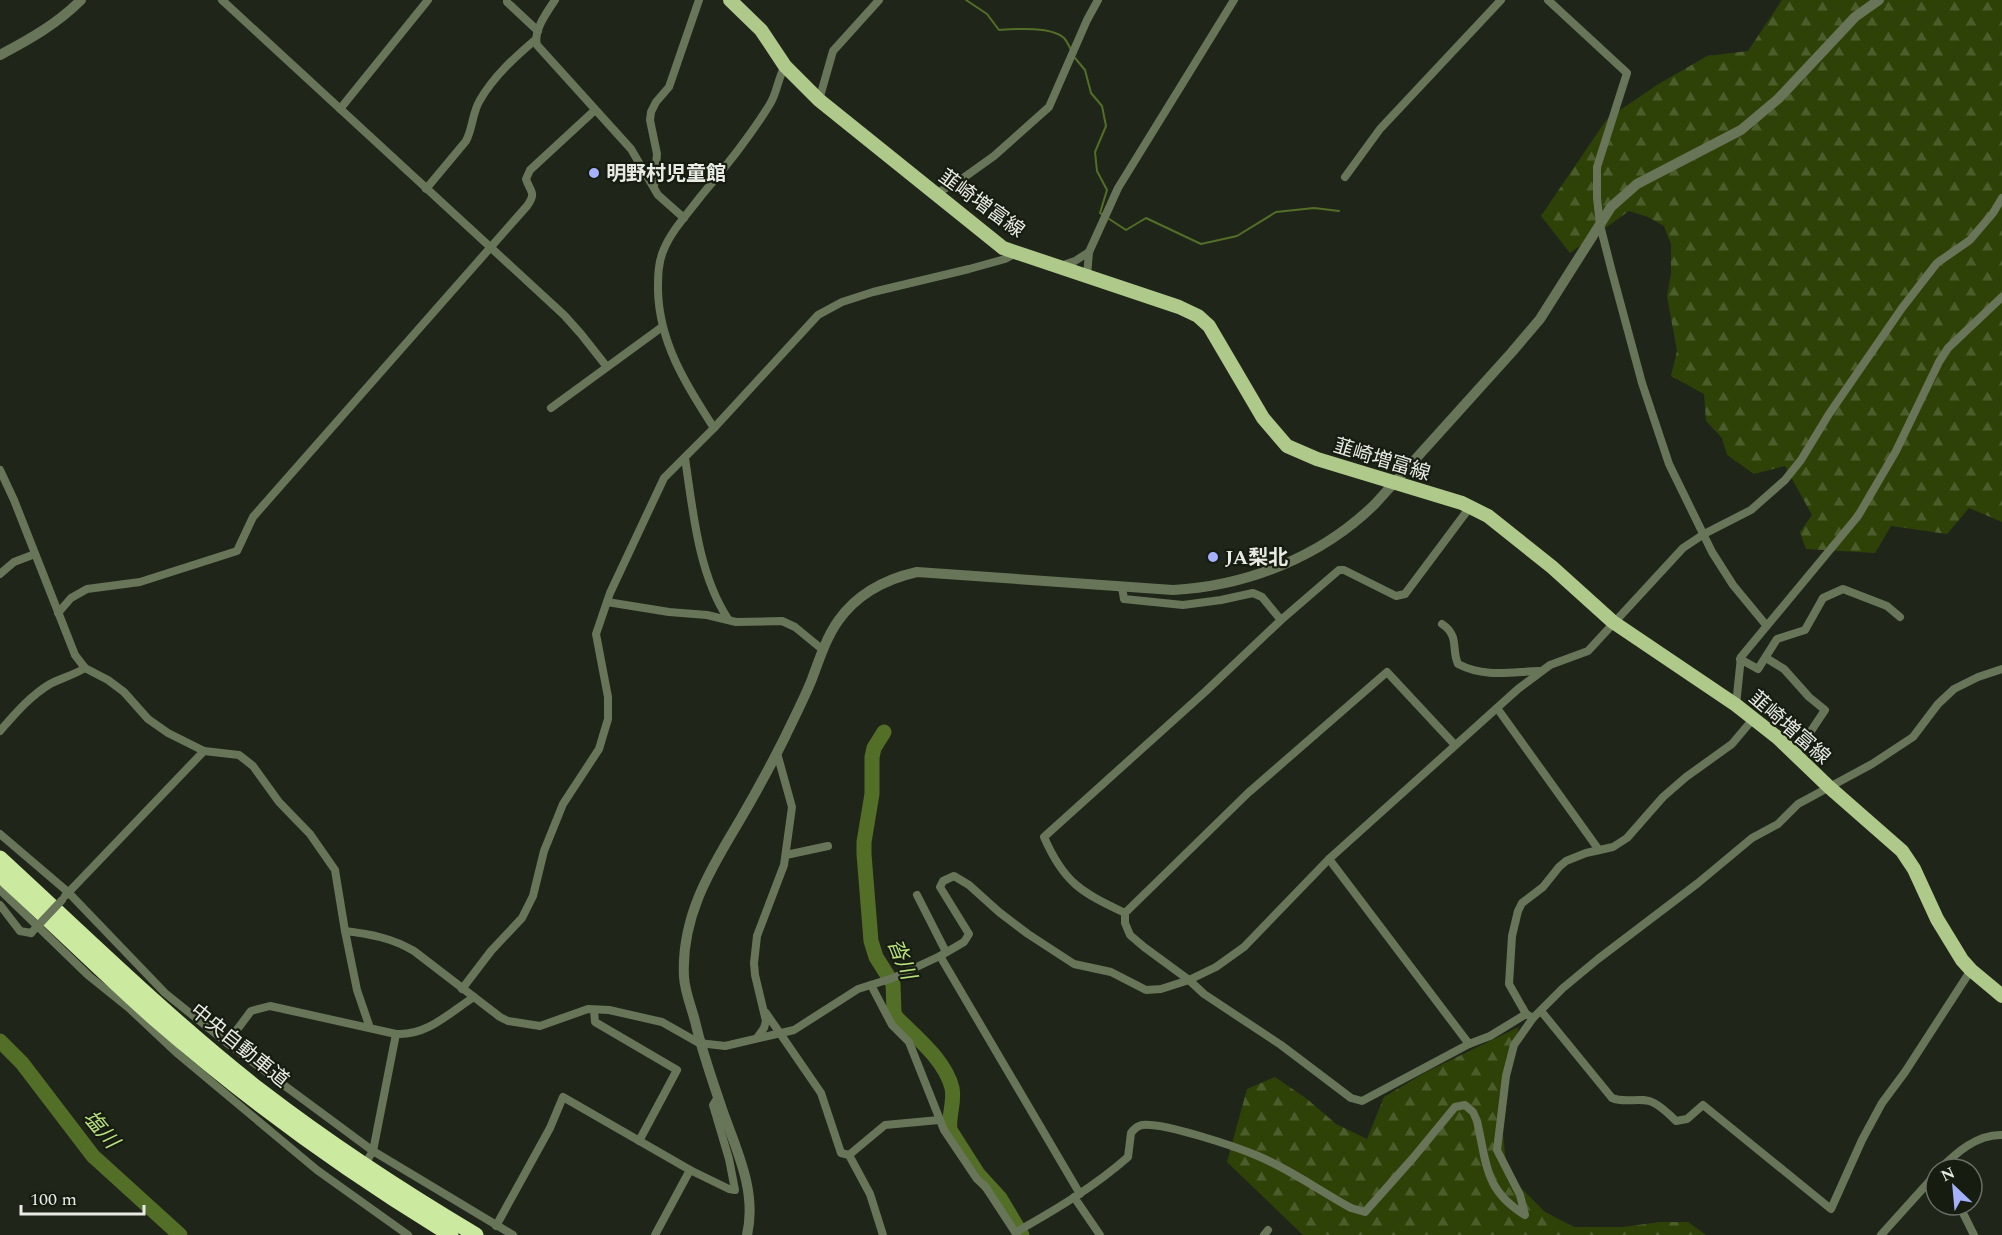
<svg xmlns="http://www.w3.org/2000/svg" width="2002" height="1235" font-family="Spectral,'Noto Sans JP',serif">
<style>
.forest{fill:url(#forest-firs)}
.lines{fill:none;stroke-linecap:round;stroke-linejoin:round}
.stream{stroke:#536e26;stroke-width:2}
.river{stroke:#536e26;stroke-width:15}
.minor{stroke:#697558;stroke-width:8}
.tertiary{stroke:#697558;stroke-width:10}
.primary{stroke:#afc98b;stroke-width:14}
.motorway{stroke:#cbeaa0;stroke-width:15}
.minor-bridge{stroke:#697558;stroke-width:8}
.poi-dot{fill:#a6b1fc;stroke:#171c11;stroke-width:2}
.labels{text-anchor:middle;stroke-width:4.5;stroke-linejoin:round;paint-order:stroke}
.poi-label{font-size:20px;font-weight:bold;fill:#e7ebe3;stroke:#171c11;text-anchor:start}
.street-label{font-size:20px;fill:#e7ebe3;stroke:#171c11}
.water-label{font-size:21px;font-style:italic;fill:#b9e27f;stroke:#171c11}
</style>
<defs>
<pattern id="forest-firs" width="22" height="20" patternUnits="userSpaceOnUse" patternTransform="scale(1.5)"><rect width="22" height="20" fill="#2e4208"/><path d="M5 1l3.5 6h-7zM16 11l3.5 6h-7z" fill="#4c5d2c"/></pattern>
</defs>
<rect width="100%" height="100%" fill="#20251a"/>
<g class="forest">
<polygon points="1782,0 2002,0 2002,522 1969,508 1947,534 1891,526 1875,553 1806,549 1800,532 1812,515 1785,466 1754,474 1727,455 1722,438 1706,421 1704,394 1671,376 1677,351 1667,296 1671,274 1671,244 1664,226 1648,217 1629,211 1570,253 1541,216 1607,119 1657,85 1707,56 1748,51"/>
<polygon points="1519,1027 1499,1096 1506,1163 1518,1185 1545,1212 1574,1227 1623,1227 1660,1222 1688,1222 1706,1235 1303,1235 1227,1162 1247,1089 1275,1077 1307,1099 1336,1124 1367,1139 1384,1097 1426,1072"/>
</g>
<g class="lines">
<g class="stream">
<path d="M 966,0 L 987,14 L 999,30 C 1015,29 1051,26 1064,38 C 1067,41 1069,46 1071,50"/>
<polyline points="1075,58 1085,70 1091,93 1102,106 1106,126 1095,152 1097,171 1107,190 1100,213 1126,230 1146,218 1201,244 1237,236 1276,212 1314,208 1339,211"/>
</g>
<g class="river">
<path d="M 884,732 L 874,748 L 872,757 L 872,794 L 864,842 L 864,854 L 871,941 L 876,957 L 893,984 L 894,1013 L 897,1018 C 916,1037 945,1060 952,1088 C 955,1102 948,1116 950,1130 L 978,1174 L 1000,1198 L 1022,1235"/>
<polyline points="0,1041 22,1063 93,1156 180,1235"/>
</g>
<g class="minor">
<polyline points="222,0 564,315 581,334 607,367"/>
<polyline points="507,0 507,2 538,31"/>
<path d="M 555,0 C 547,12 533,31 537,45 L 631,149 L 658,195 L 684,218"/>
<polyline points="1548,0 1627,73 1597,167 1597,198 1600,225 1612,272 1642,383 1669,464 1712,552 1733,585 1766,625"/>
<polyline points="819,100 833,51 879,0"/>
<polyline points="340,109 428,0"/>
<polyline points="1345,177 1380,129 1501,0"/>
<polyline points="654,187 657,154 650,120 651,112 656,102 669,87 699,0"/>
<path d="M 426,189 L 466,141 C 473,128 472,113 480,100 C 494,76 514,58 535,40"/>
<polyline points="935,194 959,181 994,156 1049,107 1087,20 1098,0"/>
<polyline points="1060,266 1075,261 1089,252"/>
<polyline points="1087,276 1089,252 1118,188 1234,0"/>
<polyline points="551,408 662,327"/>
<path d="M 714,428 C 686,385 659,342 658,290 C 658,276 658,262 664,249 C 672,230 688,213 701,196 C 725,167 750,137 770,104 C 777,93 778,78 785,66"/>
<path d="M 685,458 C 693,511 698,573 728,619"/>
<path d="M 0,470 L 14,500 L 75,655 L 85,668 L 108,680 L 124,692 L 148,719 L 168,733 L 204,751 L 239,755 L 253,766 L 279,802 L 310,834 L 335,870 L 345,931 C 370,934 392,938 414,951 L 500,1017 L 508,1021 L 540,1026 L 588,1009 L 609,1010 L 662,1022 L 699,1043 L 725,1046 L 794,1030 L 858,989 L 893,978 L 940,956 L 964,942 L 969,934 L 940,887 L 943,881 L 954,876 L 969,885 L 999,912 L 1028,934 L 1074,964 L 1111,972 L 1146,990 L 1161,989 L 1189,980 L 1216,967 L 1244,947 L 1329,859 L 1518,689 L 1550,665 L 1588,651 L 1683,548 L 1704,534 L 1751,510 L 1785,480 L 1801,460 L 1829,414 L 1902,308 L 1937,263 L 1970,240 L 1993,213 L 2002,198"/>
<polyline points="0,574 14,562 35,554"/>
<path d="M 1122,587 L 1124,599 L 1183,605 L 1221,600 L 1253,593 L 1262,597 L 1281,620 L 1206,691 L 1044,837 C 1064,883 1081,892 1125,913 L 1125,923 L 1130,935 L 1144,947 L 1189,980 L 1204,994 L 1281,1045 L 1351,1098 L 1362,1101 L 1469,1044"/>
<polyline points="607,602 669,612 707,615 736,622 782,621 795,627 823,650"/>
<path d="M 58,613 L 71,598 L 87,589 L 140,582 L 237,551 L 253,517 L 527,206 C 537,192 530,192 526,179 L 530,170 L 595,110"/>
<polyline points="1281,620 1339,570 1344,570 1396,596 1405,594 1470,507"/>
<path d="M 1442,624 C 1460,636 1451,649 1458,664 C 1485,678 1510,672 1539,671"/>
<polyline points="1766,658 1784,669 1809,697 1825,710 1795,755"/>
<polyline points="1740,659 1758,669 1777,639 1805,630 1823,598 1843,589 1887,606 1900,617"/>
<polyline points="1736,705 1741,657 1858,516 1896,451 1939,362 1948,348 2002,297"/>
<polyline points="1497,708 1599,850"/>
<path d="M 0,731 C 15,714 30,696 50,684 C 61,678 74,675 85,668"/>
<polyline points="0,834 68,892 165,993 227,1043 373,1151 513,1235"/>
<polyline points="786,855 828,846"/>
<polyline points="1329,859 1469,1044 1490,1036 1526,1014 1533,1018 1563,988 1598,959 1698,883 1752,838 1778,824 1798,804 1872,764 1913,737 1938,704 1954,689 1978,677 2002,669"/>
<polyline points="0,890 89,976 130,1009 178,1054 317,1170 408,1235"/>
<polyline points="917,895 946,952"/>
<polyline points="65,896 204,751"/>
<polyline points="0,905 20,931 31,933"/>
<polyline points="1125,913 1248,793 1387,672 1455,745"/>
<polyline points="345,931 357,990 370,1028"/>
<polyline points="940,956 1080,1194"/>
<polyline points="871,985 892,1025 909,1042 944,1130 977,1179 985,1186 1017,1235"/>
<polyline points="462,989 491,951 522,918 533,896 544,851 563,804 599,749 608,719 608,697 596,634 610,593 664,478 714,428 818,315 842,302 873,292 969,269 1005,259 1016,253"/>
<polyline points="594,1010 595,1022 677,1070 639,1141"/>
<path d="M 1541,1011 L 1612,1098 C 1626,1104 1642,1096 1654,1103 C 1662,1107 1670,1115 1676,1121 L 1687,1119 L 1703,1105 L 1831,1209 L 1862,1140 L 1882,1103 L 1905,1072 L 1971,970"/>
<polyline points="766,1013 821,1093 841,1153 849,1155 870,1194 883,1235"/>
<polyline points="1526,1014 1509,984 1512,936 1518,911 1522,903 1543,887 1559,867 1566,861 1586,853 1613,847 1627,838 1663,797 1686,777 1732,744 1753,719"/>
<polyline points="757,1038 764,1028 766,1021 755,975 754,963 757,936 784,865 792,807 777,753"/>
<polyline points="227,1043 251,1011 270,1006 396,1034"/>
<polyline points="849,1155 885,1125 939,1120"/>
<path d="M 368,1159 L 373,1151 L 396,1034 C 427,1036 449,1013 474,997"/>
<path d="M 1940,1169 C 1956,1153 1977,1134 2002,1135"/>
<polyline points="1074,1197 1100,1235"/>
<polyline points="1959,1205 1974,1235"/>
<polyline points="496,1226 550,1128 563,1097 690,1170 729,1189 735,1190 729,1159 713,1105 718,1097"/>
<path d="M 1016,1232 C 1055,1210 1094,1187 1128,1157 L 1131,1133 C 1134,1129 1137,1126 1142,1125 C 1163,1122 1237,1147 1258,1156 C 1291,1170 1320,1191 1351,1208 L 1365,1212 L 1413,1158 L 1455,1107 L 1465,1105 L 1473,1112 L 1477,1121 C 1487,1164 1484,1190 1525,1215 L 1520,1195 L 1497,1150 L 1506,1076 L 1514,1045 L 1533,1018"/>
<polyline points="655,1235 690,1170"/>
<polyline points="1264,1235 1268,1230"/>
<polyline points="1881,1235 1936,1174"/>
</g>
<g class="tertiary">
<path d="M 0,55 C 30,39 57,24 81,0"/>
<path d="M 747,1235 C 757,1192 737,1151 723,1112 C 713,1082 702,1052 695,1021 C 691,1006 685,992 684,977 C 681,919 708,873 737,825 C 754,796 770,767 785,737 C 794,718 804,699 812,679 C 819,660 826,638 838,621 C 857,594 886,579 917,572 L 1173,590 C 1247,586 1321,557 1375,504 L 1512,352 L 1540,319 L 1611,207 L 1637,184 L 1741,130 L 1778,99 L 1855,17 L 1879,0"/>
</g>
<polyline class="primary" points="730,0 761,30 785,66 819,100 1003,248 1179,307 1198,316 1209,326 1263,418 1287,446 1317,459 1462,503 1488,516 1552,567 1613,622 1736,705 1778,738 1829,787 1902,851 1914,869 1937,919 1962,960 1971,970 2002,996"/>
<g class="motorway">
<path d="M 0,858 C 86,937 169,1019 261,1091 C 330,1144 402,1191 476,1235"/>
<path d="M 0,875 C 53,923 104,974 157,1021 C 249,1101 347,1172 451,1235"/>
</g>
<polyline class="minor-bridge" points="31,933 62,900"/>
</g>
<g class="poi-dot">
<circle cx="594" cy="173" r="6"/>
<circle cx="1213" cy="557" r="6"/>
</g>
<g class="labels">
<g class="poi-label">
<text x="606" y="180">明野村児童館</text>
<text x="1225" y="564">JA梨北</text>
</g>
<g class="street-label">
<text transform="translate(982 203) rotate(36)" y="7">韮崎増富線</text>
<text transform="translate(1382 459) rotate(17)" y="7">韮崎増富線</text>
<text transform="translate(1790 727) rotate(41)" y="7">韮崎増富線</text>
<text transform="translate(240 1045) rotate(39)" y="7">中央自動車道</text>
</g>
<g class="water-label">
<text transform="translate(902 959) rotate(68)" y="7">沓川</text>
<text transform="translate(101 1129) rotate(50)" y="7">塩川</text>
</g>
</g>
<g transform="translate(1954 1187) rotate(334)"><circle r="28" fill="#171c11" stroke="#6a6f65" stroke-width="1.5"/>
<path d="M0-4.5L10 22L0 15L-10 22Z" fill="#a6b1fc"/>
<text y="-9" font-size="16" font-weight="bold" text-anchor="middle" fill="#e7ebe3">N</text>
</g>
<path d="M21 1205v9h123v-9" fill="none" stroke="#e7ebe3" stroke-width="3"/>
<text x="30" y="1205" font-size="18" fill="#e7ebe3" stroke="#171c11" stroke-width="4.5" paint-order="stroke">100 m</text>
</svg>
